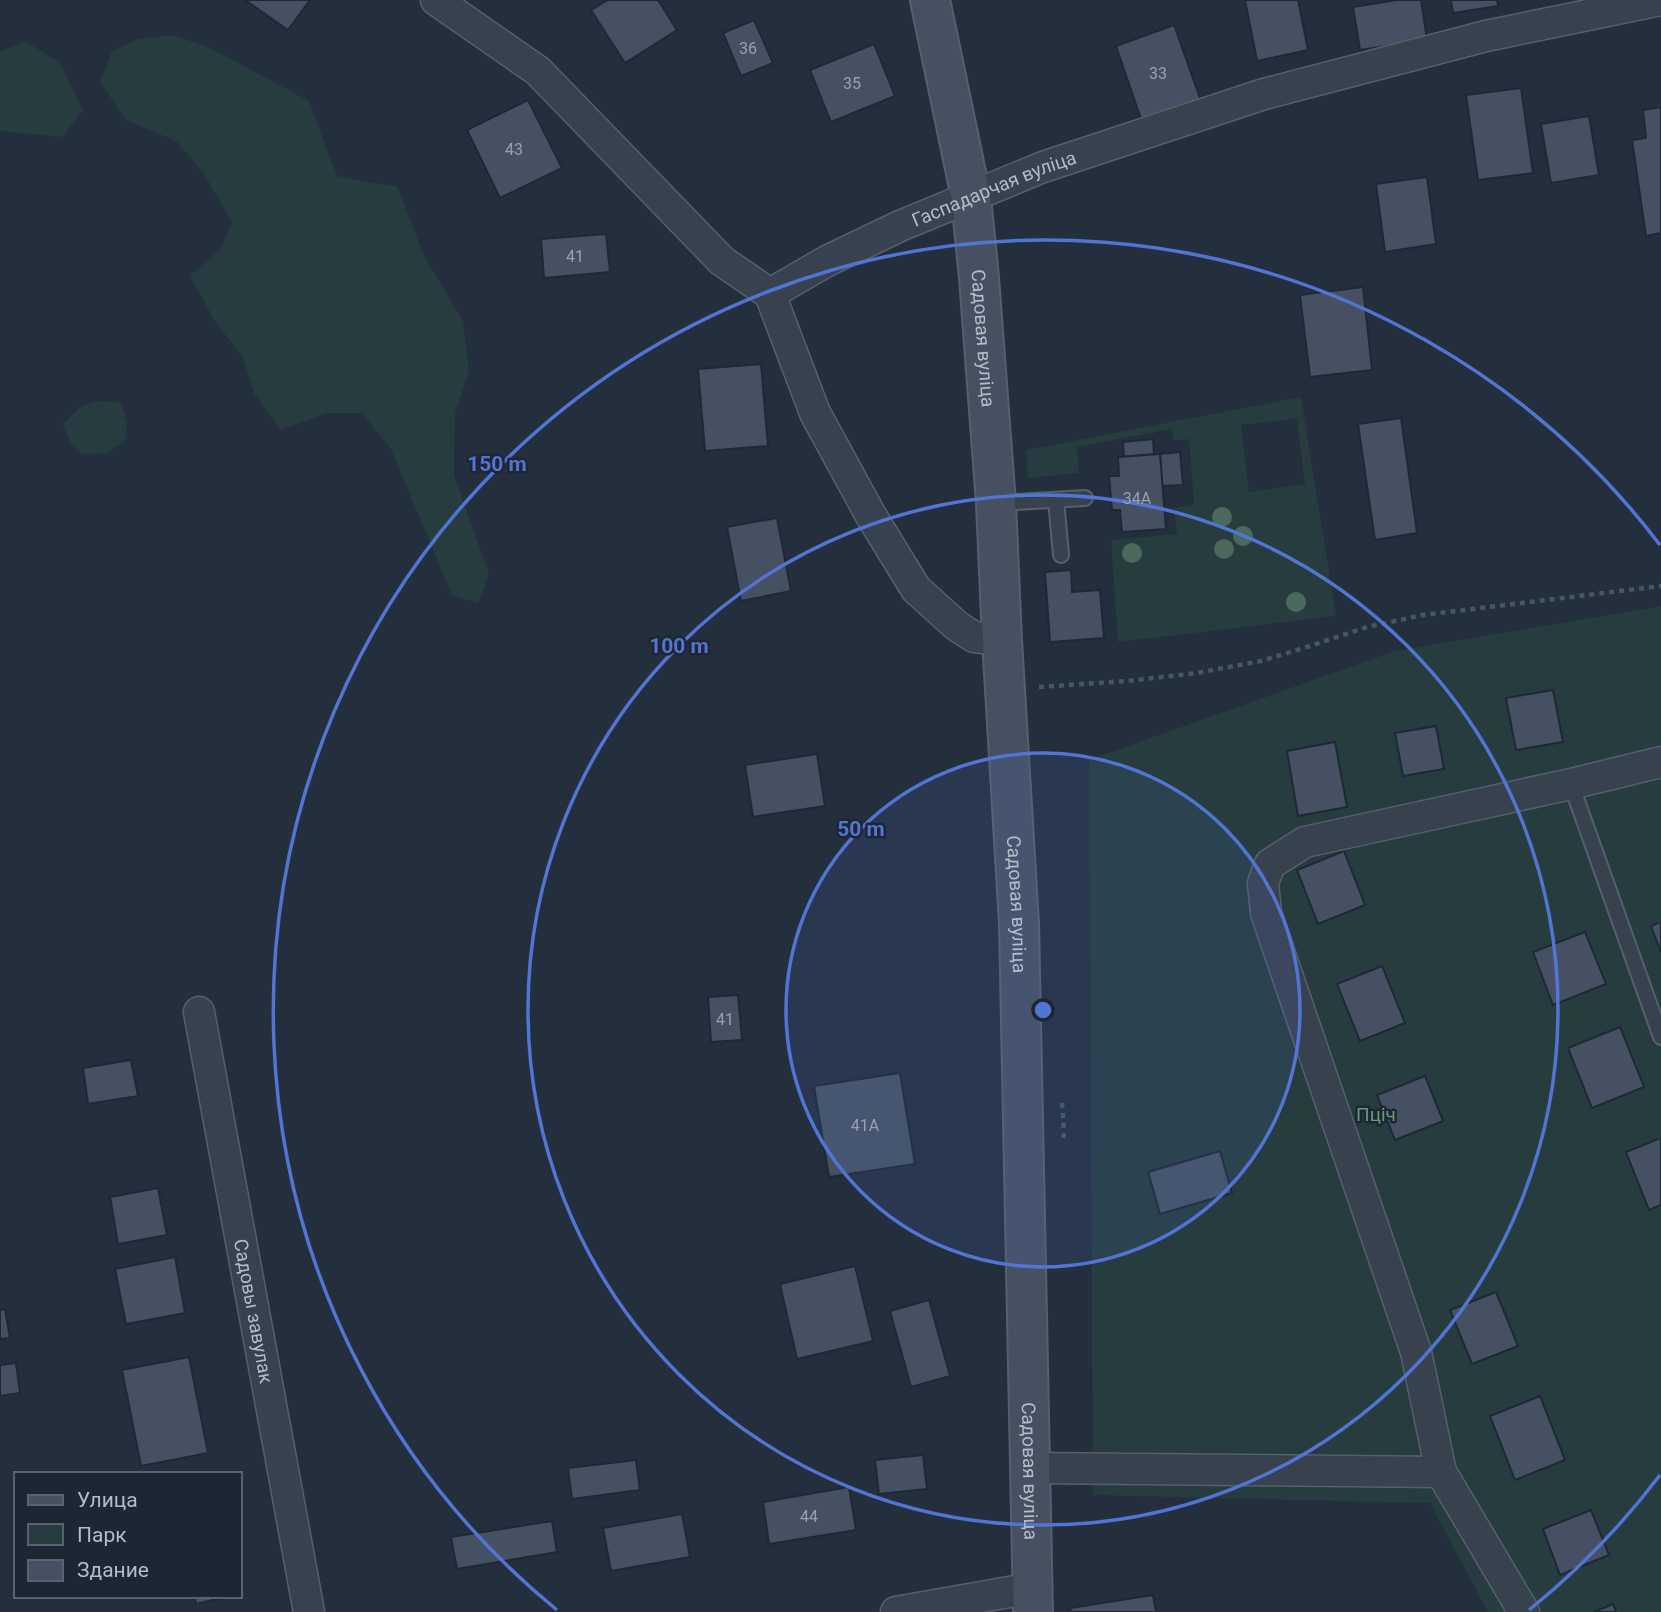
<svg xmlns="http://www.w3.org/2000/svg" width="1661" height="1612" font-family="Roboto,sans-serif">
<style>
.green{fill:#263c3f;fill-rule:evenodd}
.building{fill:#455162;stroke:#1f2835;stroke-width:2}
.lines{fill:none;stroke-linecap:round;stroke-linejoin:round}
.lane-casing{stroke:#565f6c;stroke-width:18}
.street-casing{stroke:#565f6c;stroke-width:33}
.secondary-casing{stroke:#565f6c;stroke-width:42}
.path{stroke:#44595c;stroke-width:4.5;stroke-dasharray:5 5;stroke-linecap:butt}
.lane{stroke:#38414e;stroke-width:14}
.street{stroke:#38414e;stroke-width:30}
.secondary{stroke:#465061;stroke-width:38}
.tree{fill:#4b6a5d}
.ring{fill:none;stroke:#5274d3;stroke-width:3.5}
.labels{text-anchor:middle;stroke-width:5;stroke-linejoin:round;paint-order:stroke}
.number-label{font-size:16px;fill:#98a1af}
.street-label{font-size:19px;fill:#b4bcc9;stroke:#1d2633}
.park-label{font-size:19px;fill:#6b9a76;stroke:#1d2633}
.centre{fill:#5274d3;stroke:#1d2633;stroke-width:3.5}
.ring-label{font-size:21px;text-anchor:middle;font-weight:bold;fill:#5274d3;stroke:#1d2633;stroke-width:5;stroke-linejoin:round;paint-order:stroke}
</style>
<rect width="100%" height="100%" fill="#242f3e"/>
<g class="green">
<polygon points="174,35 212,49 309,101 337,176 361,181 397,186 425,258 463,321 469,370 455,414 454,475 489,574 478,603 452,595 391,449 362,413 326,413 281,430 254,393 243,357 216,323 190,276 222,247 232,222 203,172 176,141 126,120 100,82 112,51 138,39"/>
<polygon points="25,41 61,64 83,110 62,137 0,131 0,52"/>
<path d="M 1301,397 L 1336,616 L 1118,642 L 1111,540 L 1177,534 L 1174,508 L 1194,505 L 1189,439 L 1174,440 L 1171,429 L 1077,447 L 1079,473 L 1028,478 L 1026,450 ZM 1297,418 L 1305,484 L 1249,492 L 1241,425 Z"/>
<polygon points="97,401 121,403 127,423 125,441 107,453 82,454 70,443 63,424 80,407"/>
<polygon points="1661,606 1661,1612 1488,1612 1430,1503 1093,1495 1089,760 1395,651"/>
</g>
<g class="building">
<polygon points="245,0 310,0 288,30"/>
<polygon points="608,0 658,0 677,30 625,63 591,10"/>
<polygon points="1245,0 1298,0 1308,50 1257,61"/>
<polygon points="1397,0 1421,0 1427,40 1360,50 1353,7"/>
<polygon points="1451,0 1497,0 1498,6 1453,13"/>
<polygon points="754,20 773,63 741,76 723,33"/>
<polygon points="1174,25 1201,101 1142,122 1116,46"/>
<polygon points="874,44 895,96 831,122 810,70"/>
<polygon points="1521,88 1533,173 1478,180 1466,95"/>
<polygon points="528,100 562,168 500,198 467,130"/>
<polygon points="1661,107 1661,233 1646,236 1632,140 1646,138 1643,110"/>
<polygon points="1589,116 1599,175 1551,183 1541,124"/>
<polygon points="1427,177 1436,244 1385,252 1376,184"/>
<polygon points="606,234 610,272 544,278 541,239"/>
<polygon points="1363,287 1372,370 1310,377 1300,295"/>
<polygon points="761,364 768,446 705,451 698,369"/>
<polygon points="1401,418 1417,533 1375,540 1358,424"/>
<polygon points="1153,439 1154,454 1124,457 1123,442"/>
<polygon points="1180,452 1183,485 1162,486 1160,454"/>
<polygon points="1160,454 1166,529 1122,532 1120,510 1112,510 1109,476 1119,476 1118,457"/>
<polygon points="777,518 791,591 741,601 727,527"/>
<polygon points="1071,570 1072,592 1100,590 1104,638 1050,642 1045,572"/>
<polygon points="1553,690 1563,742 1516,750 1506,698"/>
<polygon points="1436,726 1444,769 1403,776 1395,733"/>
<polygon points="1335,742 1347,807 1298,816 1287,751"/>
<polygon points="817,754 825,806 753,817 745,765"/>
<polygon points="1344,851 1365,905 1318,924 1297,870"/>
<polygon points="1661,922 1661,952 1651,926"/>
<polygon points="1585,932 1606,984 1553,1005 1533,952"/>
<polygon points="1382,966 1405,1023 1360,1041 1337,984"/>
<polygon points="738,995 742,1040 711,1042 708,997"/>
<polygon points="1620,1027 1644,1087 1592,1108 1568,1048"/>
<polygon points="131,1060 138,1096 88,1104 83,1068"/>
<polygon points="900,1073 915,1164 829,1177 814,1086"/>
<polygon points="1425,1076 1443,1121 1395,1140 1377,1095"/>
<polygon points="1661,1138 1661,1205 1649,1210 1626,1152"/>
<polygon points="1220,1151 1232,1193 1160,1214 1148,1172"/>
<polygon points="158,1188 167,1235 118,1244 110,1197"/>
<polygon points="175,1257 185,1313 126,1324 115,1269"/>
<polygon points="855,1266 873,1341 797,1359 780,1284"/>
<polygon points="1496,1292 1518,1346 1472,1364 1450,1310"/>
<polygon points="929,1300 950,1376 911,1387 890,1311"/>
<polygon points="5,1309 10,1338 0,1339 0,1310"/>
<polygon points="189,1357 208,1453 141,1466 122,1370"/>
<polygon points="16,1363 20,1393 0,1396 0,1365"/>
<polygon points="1540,1396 1565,1460 1515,1480 1490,1416"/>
<polygon points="923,1455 927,1489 879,1494 875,1460"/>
<polygon points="636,1460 640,1490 572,1499 568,1468"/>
<polygon points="849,1487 856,1530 769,1544 763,1502"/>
<polygon points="1591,1510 1609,1555 1560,1575 1543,1529"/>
<polygon points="682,1514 690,1557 611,1571 603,1528"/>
<polygon points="552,1521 557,1552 457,1569 451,1537"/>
<polygon points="1153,1595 1156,1612 1071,1612 1070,1608"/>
<polygon points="195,1596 230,1596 196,1604"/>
<polygon points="1613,1604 1616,1612 1594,1612"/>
</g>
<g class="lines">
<defs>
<g id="lane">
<polyline points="1056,500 1061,555"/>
<polyline points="997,503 1085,498"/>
<polyline points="1571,784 1661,1037"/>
</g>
<g id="street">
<path id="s1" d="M 436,0 L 538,71 L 722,261 L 770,294 L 827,261 L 900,226 L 1043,167 L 1264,94 L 1486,36 L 1661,0"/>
<polyline points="770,294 815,413 870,514 916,589 957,626 974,637 1002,640"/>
<path id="s2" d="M 199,1012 L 309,1612"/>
<polyline points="1031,1468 1441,1472"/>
<polyline points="896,1612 1032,1588"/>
<polyline points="1524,1612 1441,1472 1416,1352 1266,913 1263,883 1270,864 1305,842 1571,784 1661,762"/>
</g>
<g id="secondary">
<path id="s3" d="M 930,0 L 971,197 L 979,278 L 996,503 L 1002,640 L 1019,923 L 1033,1612"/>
</g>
</defs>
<use href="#lane" class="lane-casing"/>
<use href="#street" class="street-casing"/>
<use href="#secondary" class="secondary-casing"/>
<g class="path">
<polyline points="1039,687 1127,681 1197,673 1261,661 1310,646 1367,627 1423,615 1661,586"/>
<polyline points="1062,1103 1064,1132 1063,1140"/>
</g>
<use href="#lane" class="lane"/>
<use href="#street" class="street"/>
<use href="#secondary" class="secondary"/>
</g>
<g class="tree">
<circle cx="1222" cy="517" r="10"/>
<circle cx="1243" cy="536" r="10"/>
<circle cx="1224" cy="549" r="10"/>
<circle cx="1132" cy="553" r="10"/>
<circle cx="1296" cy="602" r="10"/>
</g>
<circle cx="1043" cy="1010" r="257" fill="#5274d3" fill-opacity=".12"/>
<g class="ring">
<circle cx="1043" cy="1010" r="257"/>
<circle cx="1043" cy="1010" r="515"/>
<path d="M1660 1475A772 772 0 0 1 1529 1610M557 1610A772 772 0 1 1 1660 545"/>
</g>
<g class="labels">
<g class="number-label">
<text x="748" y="54">36</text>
<text x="1158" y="79">33</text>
<text x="852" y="89">35</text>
<text x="514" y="155">43</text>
<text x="575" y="262">41</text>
<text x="1137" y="504">34А</text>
<text x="725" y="1025">41</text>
<text x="865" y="1131">41А</text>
<text x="809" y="1522">44</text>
</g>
<g class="street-label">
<text dy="7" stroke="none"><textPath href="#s1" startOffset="695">Гаспадарчая вуліца</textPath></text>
<text dy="7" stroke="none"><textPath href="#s3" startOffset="343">Садовая вуліца</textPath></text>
<text dy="7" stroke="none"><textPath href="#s3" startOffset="910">Садовая вуліца</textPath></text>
<text dy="7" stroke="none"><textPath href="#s2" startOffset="304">Садовы завулак</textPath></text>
<text dy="7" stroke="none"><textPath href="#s3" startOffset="1477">Садовая вуліца</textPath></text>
</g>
<g class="park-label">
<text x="1376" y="1121">Пціч</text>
</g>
</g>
<circle cx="1043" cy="1010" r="10" class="centre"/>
<g class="ring-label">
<text x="497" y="471">150 m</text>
<text x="679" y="653">100 m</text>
<text x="861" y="836">50 m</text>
</g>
<rect x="14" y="1472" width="228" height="126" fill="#1d2633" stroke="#59626f" stroke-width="2"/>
<rect x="28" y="1495" width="35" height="10" fill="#465061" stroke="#59626f" stroke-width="2"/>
<text x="77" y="1507" font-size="21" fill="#b4bcc9">Улица</text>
<rect x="28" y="1524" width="35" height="21" fill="#263c3f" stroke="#59626f" stroke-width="2"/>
<text x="77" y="1542" font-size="21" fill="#b4bcc9">Парк</text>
<rect x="28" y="1560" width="35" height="21" fill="#455162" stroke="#59626f" stroke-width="2"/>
<text x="77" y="1577" font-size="21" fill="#b4bcc9">Здание</text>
</svg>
